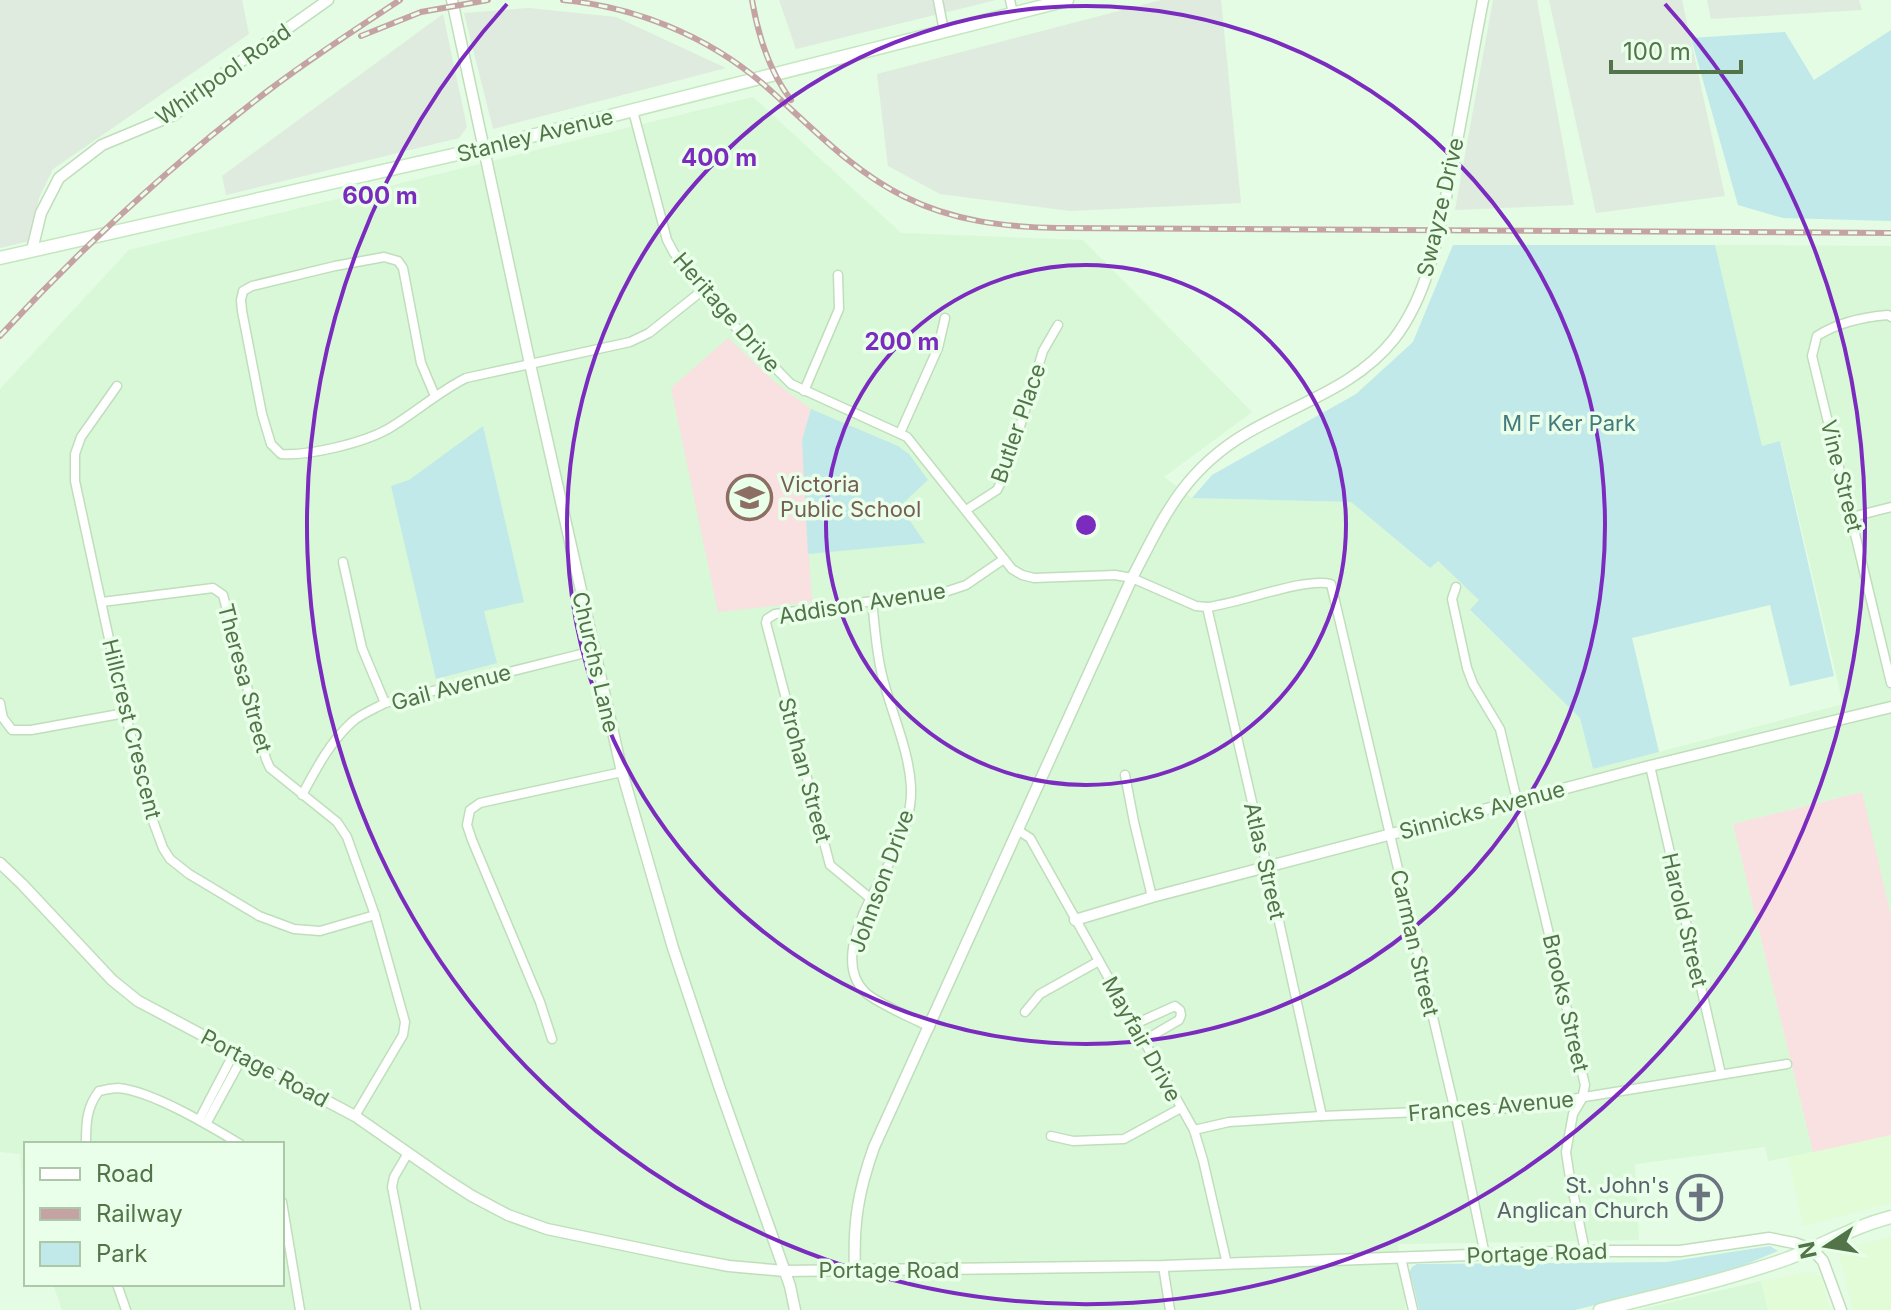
<svg xmlns="http://www.w3.org/2000/svg" width="1891" height="1310" font-family="Inter,sans-serif">
<style>
.residential{fill:#d8f8d7}
.commercial{fill:#e1fcd6}
.industrial{fill:#dfebde}
.education{fill:#f8e1e0}
.green{fill:#c1e9e9}
.lines{fill:none;stroke-linecap:round;stroke-linejoin:round}
.minor-casing{stroke:#c0debc;stroke-width:11}
.tertiary-casing{stroke:#c0debc;stroke-width:13}
.secondary-casing{stroke:#c4e7bf;stroke-width:15}
.minor{stroke:#fff;stroke-width:8}
.tertiary{stroke:#fff;stroke-width:10}
.secondary{stroke:#fff;stroke-width:12}
.rail-casing{stroke:#c5a2a4;stroke-width:6}
.rail{stroke:#e9ffe9;stroke-width:3;stroke-dasharray:9;stroke-linecap:butt}
.ring{fill:none;stroke:#7b2cbf;stroke-width:4}
.labels{text-anchor:middle;stroke-width:7;stroke-linejoin:round;paint-order:stroke}
.street-label{font-size:22px;fill:#537449;stroke:#e9ffe9}
.park-label{font-size:22px;fill:#44797f;stroke:#e9ffe9}
.education-label{font-size:22px;fill:#785e54;stroke:#e9ffe9;text-anchor:start}
.worship-label{font-size:22px;fill:#5b616d;stroke:#e9ffe9;text-anchor:end}
.centre{fill:#7b2cbf;stroke:#e9ffe9;stroke-width:4}
.ring-label{font-size:24px;text-anchor:middle;font-weight:bold;fill:#7b2cbf;stroke:#e9ffe9;stroke-width:7;stroke-linejoin:round;paint-order:stroke}
</style>
<rect width="100%" height="100%" fill="#e3fce3"/>
<g class="residential">
<polygon points="753,97 901,233 1083,240 1252,412 1164,477 1192,498 1351,502 1429,568 1437,561 1480,600 1470,611 1580,718 1593,769 1843,704 1781,442 1762,446 1715,245 1891,246 1891,916 1861,792 1733,824 1813,1152 1768,1161 1765,1147 1635,1164 1639,1240 1398,1244 1406,1310 62,1310 53,1284 282,1284 282,1144 26,1144 26,1203 23,1194 20,1154 0,1152 0,389 129,250"/>
<polygon points="1761,1281 1768,1310 1638,1310"/>
</g>
<g class="commercial">
<polygon points="1891,1135 1891,1203 1803,1226 1788,1157"/>
<polygon points="1891,1236 1891,1310 1853,1310 1838,1251"/>
<polygon points="1810,1271 1821,1277 1830,1310 1768,1310 1761,1281"/>
</g>
<g class="industrial">
<polygon points="0,0 242,0 249,34 53,169 39,198 30,241 0,248"/>
<polygon points="779,0 996,0 796,49"/>
<polygon points="1161,0 1221,0 1241,203 1070,211 940,194 888,166 877,74"/>
<polygon points="1493,0 1537,0 1574,205 1455,210"/>
<polygon points="1549,0 1682,0 1725,196 1596,213"/>
<polygon points="1707,0 1859,0 1862,10 1711,19"/>
<polygon points="529,8 616,17 726,68 493,129 464,13"/>
<polygon points="443,14 467,127 459,138 226,195 222,176"/>
</g>
<g class="education">
<polygon points="728,338 776,383 811,409 802,440 812,602 718,612 671,388"/>
<polygon points="1862,792 1891,916 1891,1135 1813,1152 1733,824"/>
</g>
<g class="green">
<polygon points="1891,30 1891,221 1783,218 1738,205 1691,38 1785,32 1814,80"/>
<polygon points="1453,245 1715,245 1762,446 1780,441 1834,676 1790,686 1770,605 1632,638 1659,752 1593,769 1580,718 1470,610 1479,600 1438,561 1430,568 1351,502 1192,498 1212,475 1356,394 1413,342"/>
<polygon points="811,409 898,446 909,454 928,480 900,506 925,543 808,554 802,440"/>
<polygon points="483,426 524,602 484,611 497,663 436,679 391,486 409,480"/>
<polygon points="1770,1246 1778,1251 1725,1273 1575,1310 1419,1310 1413,1284 1409,1273 1412,1267 1417,1264 1667,1262"/>
</g>
<g class="lines">
<defs>
<g id="minor">
<polyline points="938,0 944,31"/>
<polyline points="1010,0 1013,13"/>
<path d="M 633,111 L 667,240 L 674,253 L 703,290 L 739,331 L 791,384 L 907,437 L 1012,569 L 1022,575 L 1034,578 L 1115,575 L 1132,578 L 1196,606 L 1207,607 C 1238,604 1304,577 1331,584 L 1455,1111 L 1485,1255"/>
<path d="M 1891,317 L 1888,315 C 1862,317 1839,322 1817,336 L 1812,356 L 1891,683"/>
<polyline points="117,386 81,437 75,454 75,481 125,713 153,821 163,848 170,859 189,874 259,916 294,929 320,931 375,915"/>
<polyline points="804,391 839,309 838,275"/>
<path d="M 435,396 L 421,363 L 403,268 L 398,261 L 384,257 L 335,266 L 252,286 L 243,291 L 241,300 L 242,311 L 262,414 L 271,444 L 281,454 C 309,456 363,443 388,429 C 415,413 438,392 466,378 L 630,342 L 649,333 L 703,290"/>
<polyline points="900,433 938,348 945,318"/>
<polyline points="966,510 997,490 1006,472 1043,351 1058,325"/>
<polyline points="1852,517 1891,507"/>
<polyline points="343,562 362,648 385,703"/>
<polyline points="1456,587 1452,599 1467,668 1473,684 1500,729 1585,1085 1582,1099 1573,1114 1566,1152 1569,1172 1585,1251"/>
<polyline points="102,602 213,588 223,595 266,759 270,768 337,822 347,837 375,915 405,1022 403,1035 355,1116"/>
<path d="M 872,602 C 875,626 876,651 882,675 C 891,712 909,749 911,787 C 912,808 904,833 895,852 C 878,887 829,957 865,992 C 876,1003 914,1019 930,1027"/>
<polyline points="1207,607 1267,867 1322,1116"/>
<polyline points="0,703 3,718 12,730 31,730 125,713"/>
<polyline points="1650,766 1721,1074"/>
<polyline points="1125,775 1134,822 1152,897"/>
<path d="M 302,795 C 316,769 330,742 352,722 C 361,714 374,709 385,703 L 593,651"/>
<polyline points="1019,831 1030,838 1194,1130 1203,1160 1227,1264"/>
<polyline points="870,898 830,865 766,623 767,619 775,614 948,591 966,585 1004,559"/>
<polyline points="1025,1012 1040,994 1099,961"/>
<polyline points="1135,1024 1175,1006 1180,1010 1181,1015 1179,1020 1143,1041"/>
<polyline points="552,1039 540,1002 472,840 467,825 470,810 480,803 622,772"/>
<polyline points="199,1120 235,1051"/>
<polyline points="206,1124 243,1056"/>
<polyline points="1194,1130 1229,1122 1322,1116 1517,1108 1787,1064"/>
<polyline points="1051,1136 1073,1141 1124,1139 1181,1108"/>
<path d="M 86,1144 C 86,1124 86,1108 99,1091 C 105,1090 112,1088 118,1088 C 152,1091 210,1126 240,1144"/>
<polyline points="408,1153 394,1177 392,1187 416,1310"/>
<polyline points="282,1202 300,1310"/>
<polyline points="1401,1258 1413,1310"/>
<polyline points="1163,1266 1170,1310"/>
<polyline points="117,1284 126,1310"/>
</g>
<g id="tertiary">
<polyline points="452,0 530,364 622,772 673,948 720,1089 790,1286 795,1310"/>
<polyline points="32,250 41,213 59,178 102,145 174,115 226,72 328,0"/>
<polyline points="0,863 22,884 112,980 138,1001 355,1116 447,1180 472,1196 508,1215 547,1229 681,1257 729,1266 785,1271 1163,1266 1585,1251 1680,1251 1769,1238 1794,1243 1812,1249 1823,1261 1841,1310"/>
<polyline points="1075,920 1152,897 1650,766 1891,707"/>
<path d="M 855,1271 C 853,1223 858,1192 874,1147 L 1132,578 C 1164,516 1184,470 1247,433 C 1298,403 1356,387 1394,339 C 1431,291 1440,225 1452,167 C 1463,112 1472,56 1483,0"/>
</g>
<g id="secondary">
<polyline points="0,258 484,148 1067,0"/>
<path d="M 1600,1310 C 1663,1294 1727,1280 1789,1258 C 1823,1245 1855,1226 1891,1217"/>
</g>
</defs>
<use href="#minor" class="minor-casing"/>
<use href="#tertiary" class="tertiary-casing"/>
<use href="#secondary" class="secondary-casing"/>
<use href="#minor" class="minor"/>
<use href="#tertiary" class="tertiary"/>
<use href="#secondary" class="secondary"/>
<defs>
<g id="rail">
<path d="M 563,0 C 636,7 707,36 762,83 C 808,123 850,170 905,197 C 953,221 1004,227 1058,228 L 1891,233"/>
<path d="M 752,0 C 758,35 769,71 791,100"/>
<polyline points="361,36 421,12 488,0"/>
<path d="M 0,336 C 83,246 172,164 269,90 C 311,58 356,29 400,0"/>
</g>
</defs>
<use href="#rail" class="rail-casing"/>
<use href="#rail" class="rail"/>
</g>
<g class="ring">
<circle cx="1086" cy="525" r="260"/>
<circle cx="1086" cy="525" r="519"/>
<path d="M1665 4A779 779 0 1 1 507 4"/>
</g>
<defs>
<symbol id="school-ring" viewBox="-11 -11 22 22"><circle r="9.5" fill="#e9ffe9" stroke="#8d6e63" stroke-width="1.5"/><path d="M0-5L7-2L0 1L-7-2ZM-4 1L0 2.5L4 1V4Q0 6-4 4Z" fill="#8d6e63"/></symbol>
<symbol id="church-ring" viewBox="-11 -11 22 22"><circle r="9.5" fill="#e9ffe9" stroke="#6b7280" stroke-width="1.5"/><path d="M-1.2-6h2.4v3.5h3.3v2.4h-3.3V6h-2.4V-.1h-3.3v-2.4h3.3Z" fill="#6b7280"/></symbol>
</defs>
<g fill-rule="evenodd">
<use href="#school-ring" x="724" y="472" width="51" height="51"/>
<use href="#church-ring" x="1674" y="1172" width="51" height="51"/>
</g>
<g class="labels">
<g class="street-label">
<text transform="translate(223 74) rotate(-35)" y="8">Whirlpool Road</text>
<text transform="translate(535 135) rotate(-14)" y="8">Stanley Avenue</text>
<text transform="translate(1440 207) rotate(-77)" y="8">Swayze Drive</text>
<text transform="translate(727 312) rotate(49)" y="8">Heritage Drive</text>
<text transform="translate(1018 423) rotate(-71)" y="8">Butler Place</text>
<text transform="translate(1842 476) rotate(76)" y="8">Vine Street</text>
<text transform="translate(862 603) rotate(-9)" y="8">Addison Avenue</text>
<text transform="translate(596 662) rotate(77)" y="8">Churchs Lane</text>
<text transform="translate(245 678) rotate(75)" y="8">Theresa Street</text>
<text transform="translate(451 687) rotate(-15)" y="8">Gail Avenue</text>
<text transform="translate(132 729) rotate(76)" y="8">Hillcrest Crescent</text>
<text transform="translate(805 770) rotate(75)" y="8">Strohan Street</text>
<text transform="translate(1482 810) rotate(-15)" y="8">Sinnicks Avenue</text>
<text transform="translate(1265 861) rotate(77)" y="8">Atlas Street</text>
<text transform="translate(881 881) rotate(-70)" y="8">Johnson Drive</text>
<text transform="translate(1685 920) rotate(77)" y="8">Harold Street</text>
<text transform="translate(1415 943) rotate(77)" y="8">Carman Street</text>
<text transform="translate(1566 1003) rotate(77)" y="8">Brooks Street</text>
<text transform="translate(1142 1039) rotate(61)" y="8">Mayfair Drive</text>
<text transform="translate(265 1068) rotate(28)" y="8">Portage Road</text>
<text transform="translate(1491 1106) rotate(-5)" y="8">Frances Avenue</text>
<text transform="translate(1537 1253) rotate(-2)" y="8">Portage Road</text>
<text x="889" y="1278">Portage Road</text>
</g>
<g class="park-label">
<text x="1569" y="431">M F Ker Park</text>
</g>
<g class="education-label">
<text x="780" y="492">Victoria<tspan x="780" dy="25">Public School</tspan></text>
</g>
<g class="worship-label">
<text x="1669" y="1193">St. John's<tspan x="1669" dy="25">Anglican Church</tspan></text>
</g>
</g>
<circle cx="1086" cy="525" r="12" class="centre"/>
<g class="ring-label">
<text x="719" y="166">400 m</text>
<text x="380" y="204">600 m</text>
<text x="902" y="350">200 m</text>
</g>
<rect x="24" y="1142" width="260" height="144" fill="#e9ffe9" stroke="#adc7a9" stroke-width="2"/>
<rect x="40" y="1168" width="40" height="12" fill="#ffffff" stroke="#adc7a9" stroke-width="2"/>
<text x="96" y="1182" font-size="24" fill="#537449">Road</text>
<rect x="40" y="1208" width="40" height="12" fill="#c5a2a4" stroke="#adc7a9" stroke-width="2"/>
<text x="96" y="1222" font-size="24" fill="#537449">Railway</text>
<rect x="40" y="1242" width="40" height="24" fill="#c1e9e9" stroke="#adc7a9" stroke-width="2"/>
<text x="96" y="1262" font-size="24" fill="#537449">Park</text>
<g transform="translate(1827 1246) rotate(258)" stroke="#e9ffe9" stroke-width="6" paint-order="stroke">
<path d="M0-6L14 30L0 20L-14 30Z" fill="#537449"/>
<text y="-12" font-size="22" font-weight="bold" text-anchor="middle" fill="#537449">N</text>
</g>
<path d="M1611 60v12h130v-12" fill="none" stroke="#537449" stroke-width="4"/>
<text x="1623" y="60" font-size="24" fill="#537449" stroke="#e9ffe9" stroke-width="6" paint-order="stroke">100 m</text>
</svg>
